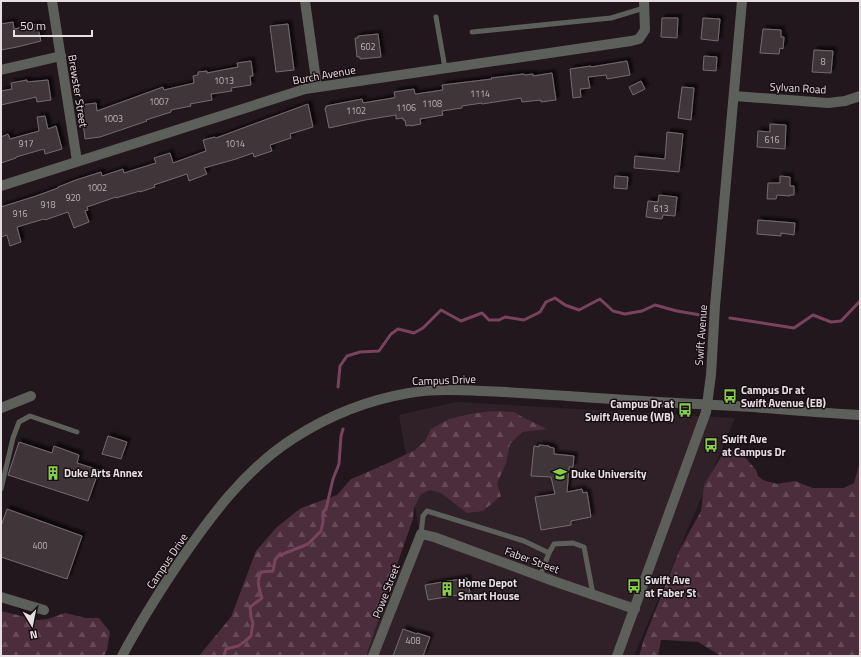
<svg xmlns="http://www.w3.org/2000/svg" width="861" height="657" font-family="'Titillium Web',sans-serif">
<style>
.built{fill:#302128}
.forest{fill:url(#forest-firs)}
.lines{fill:none;stroke-linecap:round;stroke-linejoin:round}
.stream{stroke:#79435d;stroke-width:3}
.building{fill:#403539;stroke:#766a6f;filter:url(#shadow)}
.service{stroke:#5d5f5b;stroke-width:5}
.minor{stroke:#5d5f5b;stroke-width:10}
.tertiary{stroke:#5d5f5b;stroke-width:10}
.labels{text-anchor:middle;stroke-width:3;stroke-linejoin:round;paint-order:stroke}
.number-label{font-size:9px;fill:#bcb4b8}
.street-label{font-size:11px;fill:#e6dfe2;stroke:#180e13}
.poi-label{font-size:11px;font-weight:bold;fill:#e6dfe2;stroke:#180e13;text-anchor:start}
</style>
<defs>
<pattern id="forest-firs" width="22" height="20" patternUnits="userSpaceOnUse"><rect width="22" height="20" fill="#4c2d3b"/><path d="M5 1l3.5 6h-7zM16 11l3.5 6h-7z" fill="#664b57"/></pattern>
<filter id="shadow"><feDropShadow dx="3.5" dy="-3.5" stdDeviation="1" flood-color="#0009"/></filter>
</defs>
<rect width="100%" height="100%" fill="#21171c"/>
<polygon class="built" points="456,402 735,418 634,656 358,656 419,530 399,415"/>
<g class="forest">
<polygon points="491,411 514,412 526,419 547,429 522,432 510,444 506,463 497,484 501,496 483,511 467,513 441,493 430,490 421,494 414,508 413,519 399,559 366,656 199,656 231,617 256,551 277,527 301,508 337,495 351,479 386,464 415,450 425,441 431,429 449,419 470,414"/>
<polygon points="739,450 756,470 758,476 763,480 777,484 795,481 813,488 844,488 854,483 860,462 860,656 721,656 698,642 664,640 661,640 658,656 639,656 644,639 679,551 701,511 704,485 724,452"/>
<polygon points="1,611 38,620 48,619 65,613 86,618 99,618 110,632 107,650 104,656 1,656"/>
</g>
<g class="lines">
<g class="stream">
<polyline points="730,318 794,328 813,315 831,322 841,321 860,301"/>
<polyline points="338,387 340,366 347,356 360,352 379,351 391,334 398,329 414,333 423,328 441,310 461,321 482,313 489,320 499,320 505,317 524,320 540,312 546,302 555,298 565,305 579,310 600,299 613,311 625,314 642,311 655,305 677,311 706,316"/>
<path d="M 224,656 L 226,649 L 238,646 L 244,642 L 251,636 L 253,623 L 251,617 L 250,607 L 262,598 C 259,588 256,581 261,572 L 273,571 L 275,560 L 278,556 L 308,544 L 321,531 L 323,522 L 323,512 L 326,509 L 333,479 L 339,464 L 341,436 L 343,429"/>
</g>
</g>
<g class="building">
<polygon points="662,18 678,18 677,38 661,37"/>
<polygon points="703,18 720,19 718,41 701,39"/>
<polygon points="13,22 14,29 37,24 41,41 17,47 1,50 1,24"/>
<polygon points="288,24 294,70 276,72 270,26"/>
<polygon points="763,29 781,30 781,37 784,37 783,49 780,48 779,54 760,53"/>
<polygon points="378,34 381,57 360,59 360,57 357,57 355,38 358,38 358,36"/>
<polygon points="814,50 833,51 831,73 812,72"/>
<polygon points="704,56 717,57 716,71 703,70"/>
<polygon points="251,61 253,76 250,76 251,85 231,88 232,91 211,94 212,100 190,104 191,106 171,110 171,112 146,120 147,121 100,137 85,139 81,105 96,103 97,111 163,87 164,90 194,83 193,76 198,75 198,72 207,71 207,73 238,67 237,63"/>
<polygon points="627,61 630,75 607,79 606,75 588,77 590,88 580,89 581,97 573,98 570,69 591,66 591,67"/>
<polygon points="552,73 556,100 541,102 541,100 522,102 521,98 482,104 482,103 462,106 462,108 442,111 443,115 420,119 421,124 410,126 410,125 406,126 405,120 403,120 403,118 396,119 396,115 365,120 329,128 325,108 326,108 326,106 362,99 363,103 393,98 395,97 394,92 414,89 415,94 416,94 443,90 442,85 492,79 491,78 524,74 525,75 533,74 533,76"/>
<polygon points="27,80 27,82 48,80 51,100 37,102 36,97 1,105 1,91 12,89 11,83"/>
<polygon points="641,81 645,89 633,95 629,87"/>
<polygon points="682,87 694,88 691,120 678,118"/>
<polygon points="308,104 313,127 290,134 291,138 270,145 272,151 254,157 253,153 236,159 204,168 207,174 189,181 187,174 154,185 155,187 140,192 140,191 116,198 116,197 87,207 88,210 85,211 89,222 74,228 68,212 45,220 44,219 17,227 21,242 10,246 7,235 1,237 1,207 36,196 58,188 58,187 76,180 101,172 102,176 123,169 124,173 156,163 154,158 170,153 173,163 206,151 203,140 215,137 216,138"/>
<polygon points="45,116 48,129 56,126 62,149 45,154 44,149 16,157 16,158 1,163 1,137 8,134 10,139 39,131 37,117"/>
<polygon points="770,124 786,125 785,149 757,147 758,131 770,132"/>
<polygon points="667,132 683,134 679,172 634,168 635,156 665,159"/>
<polygon points="615,176 628,177 627,189 614,188"/>
<polygon points="780,176 790,177 790,186 794,186 794,195 790,195 790,196 777,195 776,199 767,199 768,183 780,183"/>
<polygon points="659,195 677,197 675,216 663,215 662,219 646,217 648,201 658,202"/>
<polygon points="758,220 795,223 794,235 781,233 781,236 757,234"/>
<polygon points="108,436 127,442 121,459 102,454"/>
<polygon points="19,442 52,453 54,446 79,455 77,463 99,470 88,501 8,475"/>
<polygon points="539,445 549,446 549,447 554,448 554,454 574,456 573,467 569,467 567,492 582,489 583,493 587,492 591,517 571,521 571,525 541,530 535,497 555,494 551,477 531,476 534,446 539,447"/>
<polygon points="7,509 82,536 67,579 1,557 1,526"/>
<polygon points="467,578 470,593 428,600 425,585"/>
<polygon points="403,629 417,634 417,633 430,637 423,656 393,656"/>
</g>
<g class="lines">
<g class="service">
<polyline points="436,17 445,68"/>
<polyline points="472,32 611,18 644,8"/>
<polyline points="1,489 13,438 19,422 30,416 77,432"/>
<polyline points="421,534 423,516 427,511 524,541 549,553"/>
<polyline points="540,576 549,553 554,544 573,543 584,547 593,594"/>
</g>
<g class="minor">
<polyline points="52,1 77,161"/>
<polyline points="305,1 317,87"/>
<polyline points="1,70 61,56"/>
<polyline points="734,96 828,103 845,101 860,96"/>
<polyline points="1,186 305,89 631,41 639,39 645,30 644,1"/>
<polyline points="1,408 31,396"/>
<polyline points="1,597 44,610"/>
<path d="M 122,656 C 139,624 158,594 178,564 C 210,517 245,469 294,438 C 328,416 368,400 409,393 C 433,389 458,390 482,391 C 511,392 539,394 568,396 C 611,399 654,402 697,404 C 715,405 734,406 753,407 C 789,410 824,413 860,415"/>
<polyline points="373,656 421,534 434,537 556,582 635,609"/>
</g>
<polyline class="tertiary" points="617,656 706,412 711,375 715,306 742,1"/>
</g>
<defs>
<symbol id="bus-bare" viewBox="-9 -9 18 18"><path d="M-5-6H5V4H4V6H2V4H-2V6H-4V4H-5ZM-3.5-4V0h7V-4ZM-3.5 1.2v1.5H-2V1.2ZM2 1.2v1.5H3.5V1.2Z" fill="#88cf49" stroke="#180e13" stroke-width="2.5" paint-order="stroke"/></symbol>
<symbol id="building-bare" viewBox="-9 -9 18 18"><path d="M-4-6H4V6H1V3H-1V6H-4ZM-2.5-4.3h1.7v1.8h-1.7ZM.8-4.3h1.7v1.8H.8ZM-2.5-1h1.7V.8h-1.7ZM.8-1h1.7V.8H.8Z" fill="#88cf49" stroke="#180e13" stroke-width="2.5" paint-order="stroke"/></symbol>
<symbol id="university-bare" viewBox="-9 -9 18 18"><path d="M0-5L7-2L0 1L-7-2ZM-4 1L0 2.5L4 1V4Q0 6-4 4Z" fill="#88cf49" stroke="#180e13" stroke-width="2.5" paint-order="stroke"/></symbol>
</defs>
<g fill-rule="evenodd">
<use href="#bus-bare" x="720" y="386" width="20" height="20"/>
<use href="#bus-bare" x="675" y="400" width="20" height="20"/>
<use href="#bus-bare" x="701" y="435" width="20" height="20"/>
<use href="#building-bare" x="43" y="463" width="20" height="20"/>
<use href="#university-bare" x="550" y="464" width="20" height="20"/>
<use href="#bus-bare" x="624" y="576" width="20" height="20"/>
<use href="#building-bare" x="437" y="579" width="20" height="20"/>
</g>
<g class="labels">
<g class="number-label">
<text x="368" y="50">602</text>
<text x="823" y="65">8</text>
<text x="224" y="84">1013</text>
<text x="480" y="97">1114</text>
<text x="159" y="105">1007</text>
<text x="432" y="107">1108</text>
<text x="406" y="111">1106</text>
<text x="356" y="114">1102</text>
<text x="113" y="122">1003</text>
<text x="772" y="143">616</text>
<text x="26" y="147">917</text>
<text x="235" y="147">1014</text>
<text x="97" y="191">1002</text>
<text x="73" y="201">920</text>
<text x="48" y="208">918</text>
<text x="661" y="212">613</text>
<text x="20" y="217">916</text>
<text x="40" y="549">400</text>
<text x="413" y="644">408</text>
</g>
<g class="street-label">
<text transform="translate(324 75) rotate(-10)" y="4">Burch Avenue</text>
<text transform="translate(798 88) rotate(3)" y="4">Sylvan Road</text>
<text transform="translate(78 91) rotate(81)" y="4">Brewster Street</text>
<text transform="translate(701 335) rotate(-86)" y="4">Swift Avenue</text>
<text transform="translate(444 380) rotate(-2)" y="4">Campus Drive</text>
<text transform="translate(532 560) rotate(20)" y="4">Faber Street</text>
<text transform="translate(167 561) rotate(-56)" y="4">Campus Drive</text>
<text transform="translate(386 591) rotate(-69)" y="4">Powe Street</text>
</g>
<g class="poi-label">
<text x="741" y="394">Campus Dr at<tspan x="741" dy="13">Swift Avenue (EB)</tspan></text>
<text x="674" y="408" text-anchor="end">Campus Dr at<tspan x="674" dy="13">Swift Avenue (WB)</tspan></text>
<text x="722" y="443">Swift Ave<tspan x="722" dy="13">at Campus Dr</tspan></text>
<text x="64" y="477">Duke Arts Annex</text>
<text x="571" y="478">Duke University</text>
<text x="645" y="584">Swift Ave<tspan x="645" dy="13">at Faber St</tspan></text>
<text x="458" y="587">Home Depot<tspan x="458" dy="13">Smart House</tspan></text>
</g>
</g>
<rect width="861" height="657" fill="none" stroke="#e6dfe2" stroke-width="4"/>
<g transform="translate(32 625) rotate(170)" stroke="#180e13" stroke-width="3" paint-order="stroke">
<path d="M0-3L7 15L0 10L-7 15Z" fill="#e6dfe2"/>
<text y="-6" font-size="11" font-weight="bold" text-anchor="middle" fill="#e6dfe2">N</text>
</g>
<path d="M14 30v6h78v-6" fill="none" stroke="#e6dfe2" stroke-width="2"/>
<text x="20" y="30" font-size="12" fill="#e6dfe2" stroke="#180e13" stroke-width="3" paint-order="stroke">50 m</text>
</svg>
